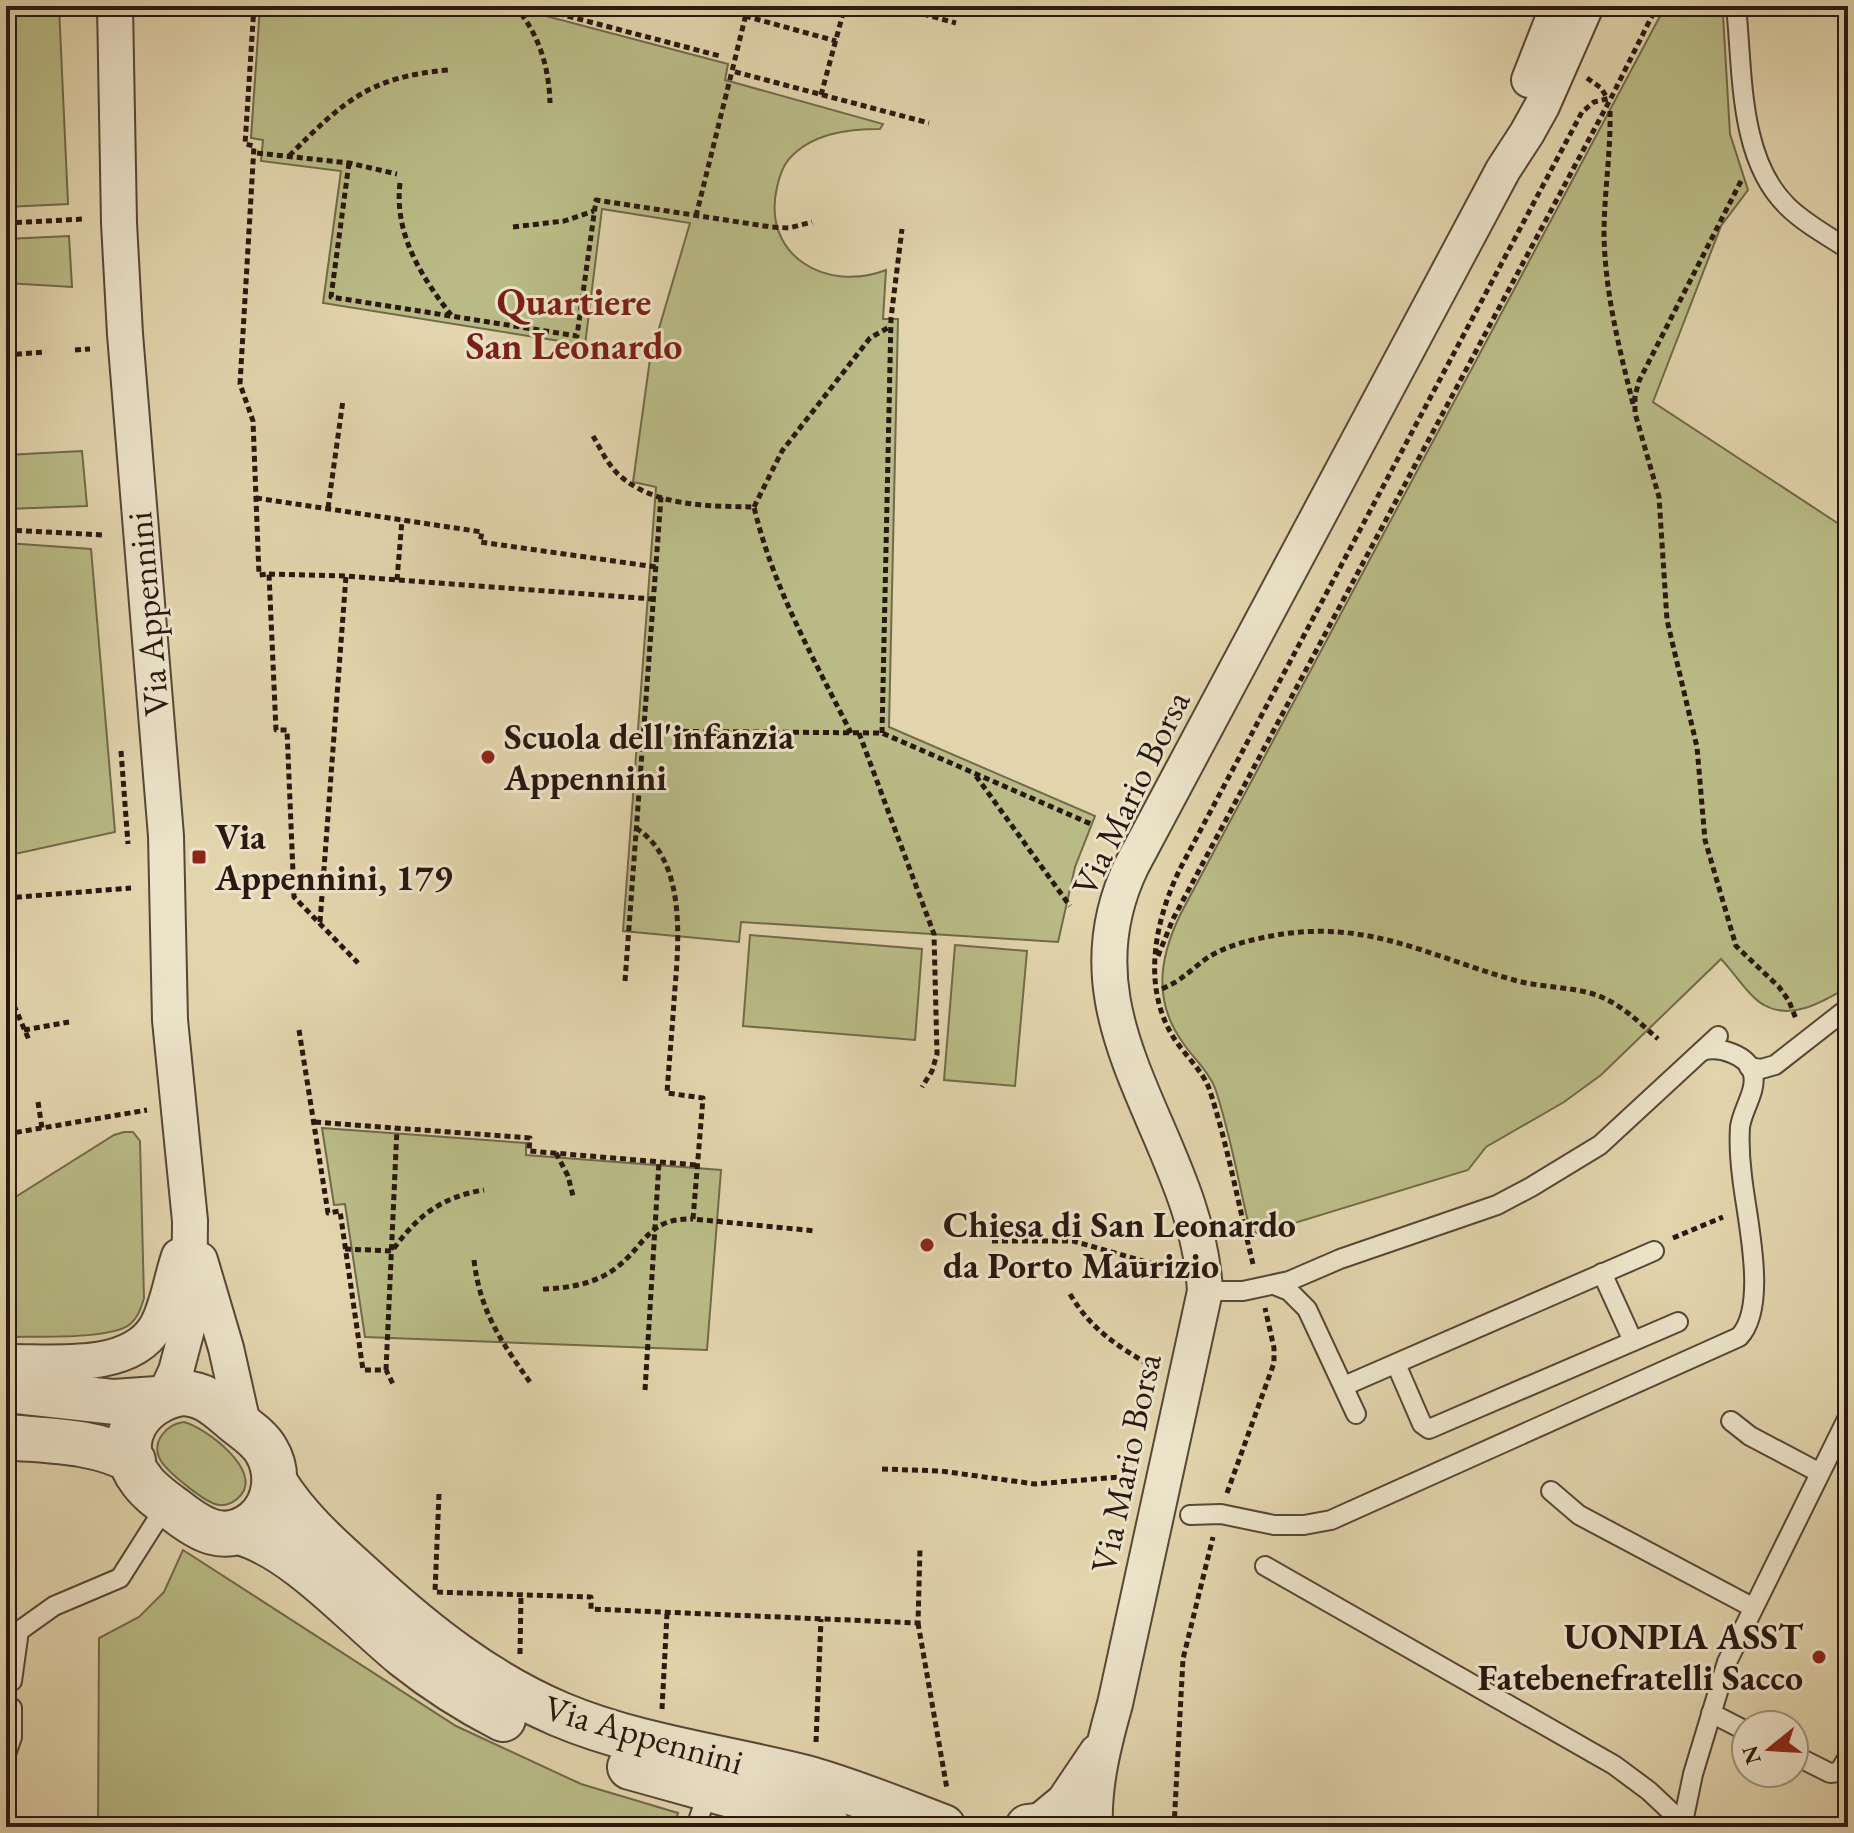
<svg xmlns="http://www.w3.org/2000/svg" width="1854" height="1833" font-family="'EB Garamond',serif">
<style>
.green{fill:#b9bb86;stroke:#716a4b;stroke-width:2}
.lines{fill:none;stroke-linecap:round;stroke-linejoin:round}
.service-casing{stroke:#574737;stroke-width:22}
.minor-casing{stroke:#574737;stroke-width:38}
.tertiary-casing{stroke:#574737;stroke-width:48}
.path{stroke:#291810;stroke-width:5;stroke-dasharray:6 4;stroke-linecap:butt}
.service{stroke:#ece3c9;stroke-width:18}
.minor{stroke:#ece3c9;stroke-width:34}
.tertiary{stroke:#ece3c9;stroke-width:44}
.poi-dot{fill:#8f2418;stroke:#ece3c9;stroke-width:3}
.labels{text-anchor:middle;stroke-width:6;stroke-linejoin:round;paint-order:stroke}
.street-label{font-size:36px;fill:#291810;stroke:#ece3c9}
.poi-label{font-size:36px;font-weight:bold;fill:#291810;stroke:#ece3c9;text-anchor:start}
.neighbourhood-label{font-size:38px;font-weight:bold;fill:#7a1f14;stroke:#ece3c9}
</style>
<rect width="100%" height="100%" fill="#e2d4ac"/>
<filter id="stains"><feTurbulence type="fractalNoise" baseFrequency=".0025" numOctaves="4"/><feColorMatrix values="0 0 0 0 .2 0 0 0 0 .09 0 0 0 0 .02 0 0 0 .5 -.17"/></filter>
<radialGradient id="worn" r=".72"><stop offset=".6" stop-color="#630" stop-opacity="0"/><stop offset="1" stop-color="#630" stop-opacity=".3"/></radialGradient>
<g class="green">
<polygon points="6,6 59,6 68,204 6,207"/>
<path d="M 260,6 L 508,6 L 728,64 L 725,80 L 883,124 L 880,129 C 848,129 812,133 789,159 C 783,166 779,178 777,187 C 761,256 827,293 886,270 L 883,319 L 898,319 L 889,727 L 1095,816 L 1075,867 L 1058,942 L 741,922 L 739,942 L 623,931 L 656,487 L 633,482 L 650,359 L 690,223 L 602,209 L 585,345 L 323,303 L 341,171 L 261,161 L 263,140 L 251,138 Z"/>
<path d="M 1669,6 L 1719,6 L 1723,15 L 1730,134 L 1748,190 L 1721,226 L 1653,402 L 1848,530 L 1848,987 C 1824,1001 1792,1021 1764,1005 C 1750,998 1733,971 1721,959 L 1601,1075 L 1564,1102 L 1486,1147 L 1468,1170 L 1262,1233 L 1256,1233 L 1249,1226 C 1238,1180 1230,1132 1215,1088 C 1208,1070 1193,1058 1183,1043 C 1153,1001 1159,959 1180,915 L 1659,18 Z"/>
<polygon points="69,236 72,287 6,283 6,239"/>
<polygon points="82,451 87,506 6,509 6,455"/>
<polygon points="6,543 91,549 115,832 10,855 15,884 6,885"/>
<polygon points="750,935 922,949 915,1040 743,1026"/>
<polygon points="955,945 1027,951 1015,1086 944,1080"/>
<polygon points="322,1128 526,1143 526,1155 721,1170 707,1350 365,1337 345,1204 334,1205"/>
<path d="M 124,1132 L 133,1132 L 140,1141 L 144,1298 C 141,1308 138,1318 129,1325 C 108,1340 34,1336 6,1337 L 6,1203 L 114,1135 Z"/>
<path d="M 184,1422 C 206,1428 262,1470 241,1495 C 236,1501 228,1506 220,1505 C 207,1505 168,1472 161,1461 C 150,1443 166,1424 184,1422 Z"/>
<polygon points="183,1550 456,1726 581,1784 678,1813 674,1827 98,1827 99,1638 139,1617 164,1592"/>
</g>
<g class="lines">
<defs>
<g id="service">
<path d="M 1736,6 C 1743,71 1738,158 1787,206 C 1804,223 1828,236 1848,249"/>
<polyline points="1749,1067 1761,1069 1775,1065 1848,1008"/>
<polyline points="1602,1273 1633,1341"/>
<polyline points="1274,1285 1289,1291 1307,1309 1356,1414"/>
<polyline points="1205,1291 1243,1291 1289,1281 1340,1259 1497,1205 1531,1187 1600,1145 1718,1036"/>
<polyline points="1396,1364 1422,1424 1429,1429 1678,1322"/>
<polyline points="1344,1386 1654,1251"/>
<polyline points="1731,1421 1750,1436 1820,1473"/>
<polyline points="1551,1491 1579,1515 1752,1607"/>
<path d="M 1190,1515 L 1221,1514 L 1274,1525 L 1304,1525 L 1331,1520 L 1739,1337 C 1769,1306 1746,1216 1742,1176 C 1740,1160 1739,1143 1740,1127 C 1742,1110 1757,1091 1753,1074 C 1748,1054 1718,1046 1702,1051"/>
<polyline points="1265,1566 1614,1765 1649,1791 1682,1822"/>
<polyline points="12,1681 19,1631 54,1606 120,1578 167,1504"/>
<polyline points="1711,1713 1746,1731"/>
<polyline points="6,1754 12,1737 12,1708"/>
<polyline points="1794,1755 1830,1773 1839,1772 1848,1757"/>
<polyline points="696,1827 709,1788"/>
<polyline points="1682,1827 1693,1774 1727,1662 1848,1417"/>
</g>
<g id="minor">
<polyline points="115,6 119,223 125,334 166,836 170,1020 190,1221 189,1322 176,1371 169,1386 157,1399"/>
<polyline points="1529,80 1558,6"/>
<polyline points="200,1260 226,1348 244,1428"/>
<path d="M 6,1362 C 52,1361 129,1372 156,1327 C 168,1306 171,1279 179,1256"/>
<polyline points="1035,1825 1064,1801 1097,1752"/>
<path d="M 1095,1827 C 1093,1786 1104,1743 1115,1704 L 1205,1291 C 1197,1137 1055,1023 1132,865 L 1503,170 L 1527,133 L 1542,106 L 1586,6"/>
</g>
<g id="tertiary">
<polyline points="6,1390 114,1402 157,1399"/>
<path d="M 183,1393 C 206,1394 218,1407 235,1421 C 246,1430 259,1438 266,1450 C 280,1473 276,1505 255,1522 C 225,1546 199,1529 174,1509 C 163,1501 150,1492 142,1481 C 111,1442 139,1399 183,1393 Z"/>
<path d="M 6,1437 C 49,1441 94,1440 133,1461"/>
<path d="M 275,1483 C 300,1523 335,1552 370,1584 C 427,1636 487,1683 559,1714 C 637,1747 724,1757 806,1778 C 853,1791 898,1810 943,1827"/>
<path d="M 239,1532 C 296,1547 358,1618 405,1656 C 435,1680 468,1701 503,1719"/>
<polyline points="630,1767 781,1809 828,1827"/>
<polyline points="1028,1827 1050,1825 1063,1827"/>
</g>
</defs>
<use href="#service" class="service-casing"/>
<use href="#minor" class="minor-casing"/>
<use href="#tertiary" class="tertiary-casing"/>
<g class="path">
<polyline points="254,6 245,144 254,146 240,384 253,421 259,575 269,574 276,730 287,730 294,897 358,963"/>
<path d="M 515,6 C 539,34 549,67 550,103"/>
<polyline points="529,6 720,56"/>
<polyline points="748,6 732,71 929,123"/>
<polyline points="894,6 956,23"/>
<polyline points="745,16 836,41"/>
<polyline points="1587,78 1601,88 1606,96"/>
<polyline points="821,95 845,6"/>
<path d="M 1610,111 C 1611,152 1604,193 1604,234 C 1605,293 1619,347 1633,404"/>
<polyline points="257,153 349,163 397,174"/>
<path d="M 289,156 C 344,101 369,77 448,70"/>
<polyline points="349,163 331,297 577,336 596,200 771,227 789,228 812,222"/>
<polyline points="1741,181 1639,381 1635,396 1635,413 1659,497 1667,620 1697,747 1705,840 1736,946 1779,987 1789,1001 1796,1019"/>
<path d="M 400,183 C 394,234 421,276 451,315"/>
<polyline points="696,216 732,71"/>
<polyline points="6,223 84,219"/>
<polyline points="513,227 564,221 594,211"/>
<polyline points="75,350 90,349"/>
<polyline points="6,355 46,352"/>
<path d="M 593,436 C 600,448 607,463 617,473 C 652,507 708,506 754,507 C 773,588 814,659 851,733"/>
<polyline points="256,498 482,532 480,542 656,567"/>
<polyline points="754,507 782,451 870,338 891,326"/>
<polyline points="328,508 343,400"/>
<polyline points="6,530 104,535"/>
<polyline points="269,574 346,576"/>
<polyline points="397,580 402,520"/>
<polyline points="643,731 882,733 1091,824"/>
<polyline points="859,733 934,934 937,1054 932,1071 922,1087"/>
<polyline points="882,733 891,318 902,229"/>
<polyline points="121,751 128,844"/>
<polyline points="976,776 1070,906"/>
<path d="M 636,828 C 689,862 678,948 674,1001 C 672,1032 669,1063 667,1093 L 703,1098 L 693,1219 L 816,1231"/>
<polyline points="6,898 131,888"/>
<polyline points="320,922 346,576 653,599"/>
<polyline points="1158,956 1173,919 1611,98 1657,6"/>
<polyline points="625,981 661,497"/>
<polyline points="6,987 29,1040"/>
<path d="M 1162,989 C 1184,979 1189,971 1207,958 C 1225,946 1250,940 1271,936 C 1366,918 1428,956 1514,980 C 1542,988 1572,986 1599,996 C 1622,1005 1640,1023 1658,1039"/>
<polyline points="24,1030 69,1022"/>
<polyline points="299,1030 328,1213 340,1211 363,1370 386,1370 393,1384"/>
<polyline points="38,1102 42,1128 147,1110"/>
<polyline points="315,1122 530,1138 529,1151 697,1165"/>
<polyline points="6,1134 42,1128"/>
<polyline points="556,1153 568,1176 573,1196"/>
<polyline points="1673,1238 1723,1217"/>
<polyline points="992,1241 1073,1241 1164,1267"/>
<path d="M 345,1249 L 392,1251 C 417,1216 441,1197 484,1190"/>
<path d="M 474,1260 C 480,1312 502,1343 532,1385"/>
<path d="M 1253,1264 C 1239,1207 1228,1147 1210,1091 C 1203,1070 1183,1054 1172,1035 C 1141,983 1156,916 1182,865 L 1582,112 L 1594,102 L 1611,98"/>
<path d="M 543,1289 C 569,1288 595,1284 616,1268 C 647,1244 647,1218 693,1219"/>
<path d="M 1070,1294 C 1092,1331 1118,1346 1154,1368"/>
<polyline points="386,1370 397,1128"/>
<polyline points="645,1390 659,1162"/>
<polyline points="882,1469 941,1471 1035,1484 1131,1476"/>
<polyline points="1227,1493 1274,1363 1274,1348 1265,1308"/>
<polyline points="439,1494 435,1592 591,1597 591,1609 918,1623 920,1548"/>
<polyline points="918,1623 947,1789"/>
<polyline points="520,1654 521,1595"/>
<polyline points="662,1709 667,1614"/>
<polyline points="816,1742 821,1619"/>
<polyline points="1174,1827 1183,1659 1213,1537"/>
</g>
<use href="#service" class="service"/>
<use href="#minor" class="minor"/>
<use href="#tertiary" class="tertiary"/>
</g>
<g class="poi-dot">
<circle cx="488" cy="757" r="8"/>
<rect x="191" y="849" width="16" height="16" rx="4"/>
<circle cx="927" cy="1245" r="8"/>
<circle cx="1819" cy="1657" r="8"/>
</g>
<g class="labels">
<g class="street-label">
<text transform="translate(147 614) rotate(-95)" y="13">Via Appennini</text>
<text transform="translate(1130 793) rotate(-64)" y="13">Via Mario Borsa</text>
<text transform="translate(1125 1463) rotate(-78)" y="13">Via Mario Borsa</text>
<text transform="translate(644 1734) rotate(16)" y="13">Via Appennini</text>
</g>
<g class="poi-label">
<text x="504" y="749">Scuola dell'infanzia<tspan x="504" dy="41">Appennini</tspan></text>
<text x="215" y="849">Via<tspan x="215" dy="41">Appennini, 179</tspan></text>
<text x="943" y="1237">Chiesa di San Leonardo<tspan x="943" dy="41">da Porto Maurizio</tspan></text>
<text x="1803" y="1649" text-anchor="end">UONPIA ASST<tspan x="1803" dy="41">Fatebenefratelli Sacco</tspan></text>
</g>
<g class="neighbourhood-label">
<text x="574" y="315">Quartiere<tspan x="574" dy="44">San Leonardo</tspan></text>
</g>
</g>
<rect width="1854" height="1833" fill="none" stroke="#e2d4ac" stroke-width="32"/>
<rect x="8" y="8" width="1838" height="1817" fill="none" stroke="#291810" stroke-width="4"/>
<rect x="16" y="16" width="1822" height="1801" fill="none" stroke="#291810" stroke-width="2"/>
<g transform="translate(1770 1749) rotate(252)"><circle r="38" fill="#ece3c9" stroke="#9e927f" stroke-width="2"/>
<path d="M0-6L14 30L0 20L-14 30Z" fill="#8f2418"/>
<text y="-12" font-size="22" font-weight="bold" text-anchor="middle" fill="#291810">N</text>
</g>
<rect width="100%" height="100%" filter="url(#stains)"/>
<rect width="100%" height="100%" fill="url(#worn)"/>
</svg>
